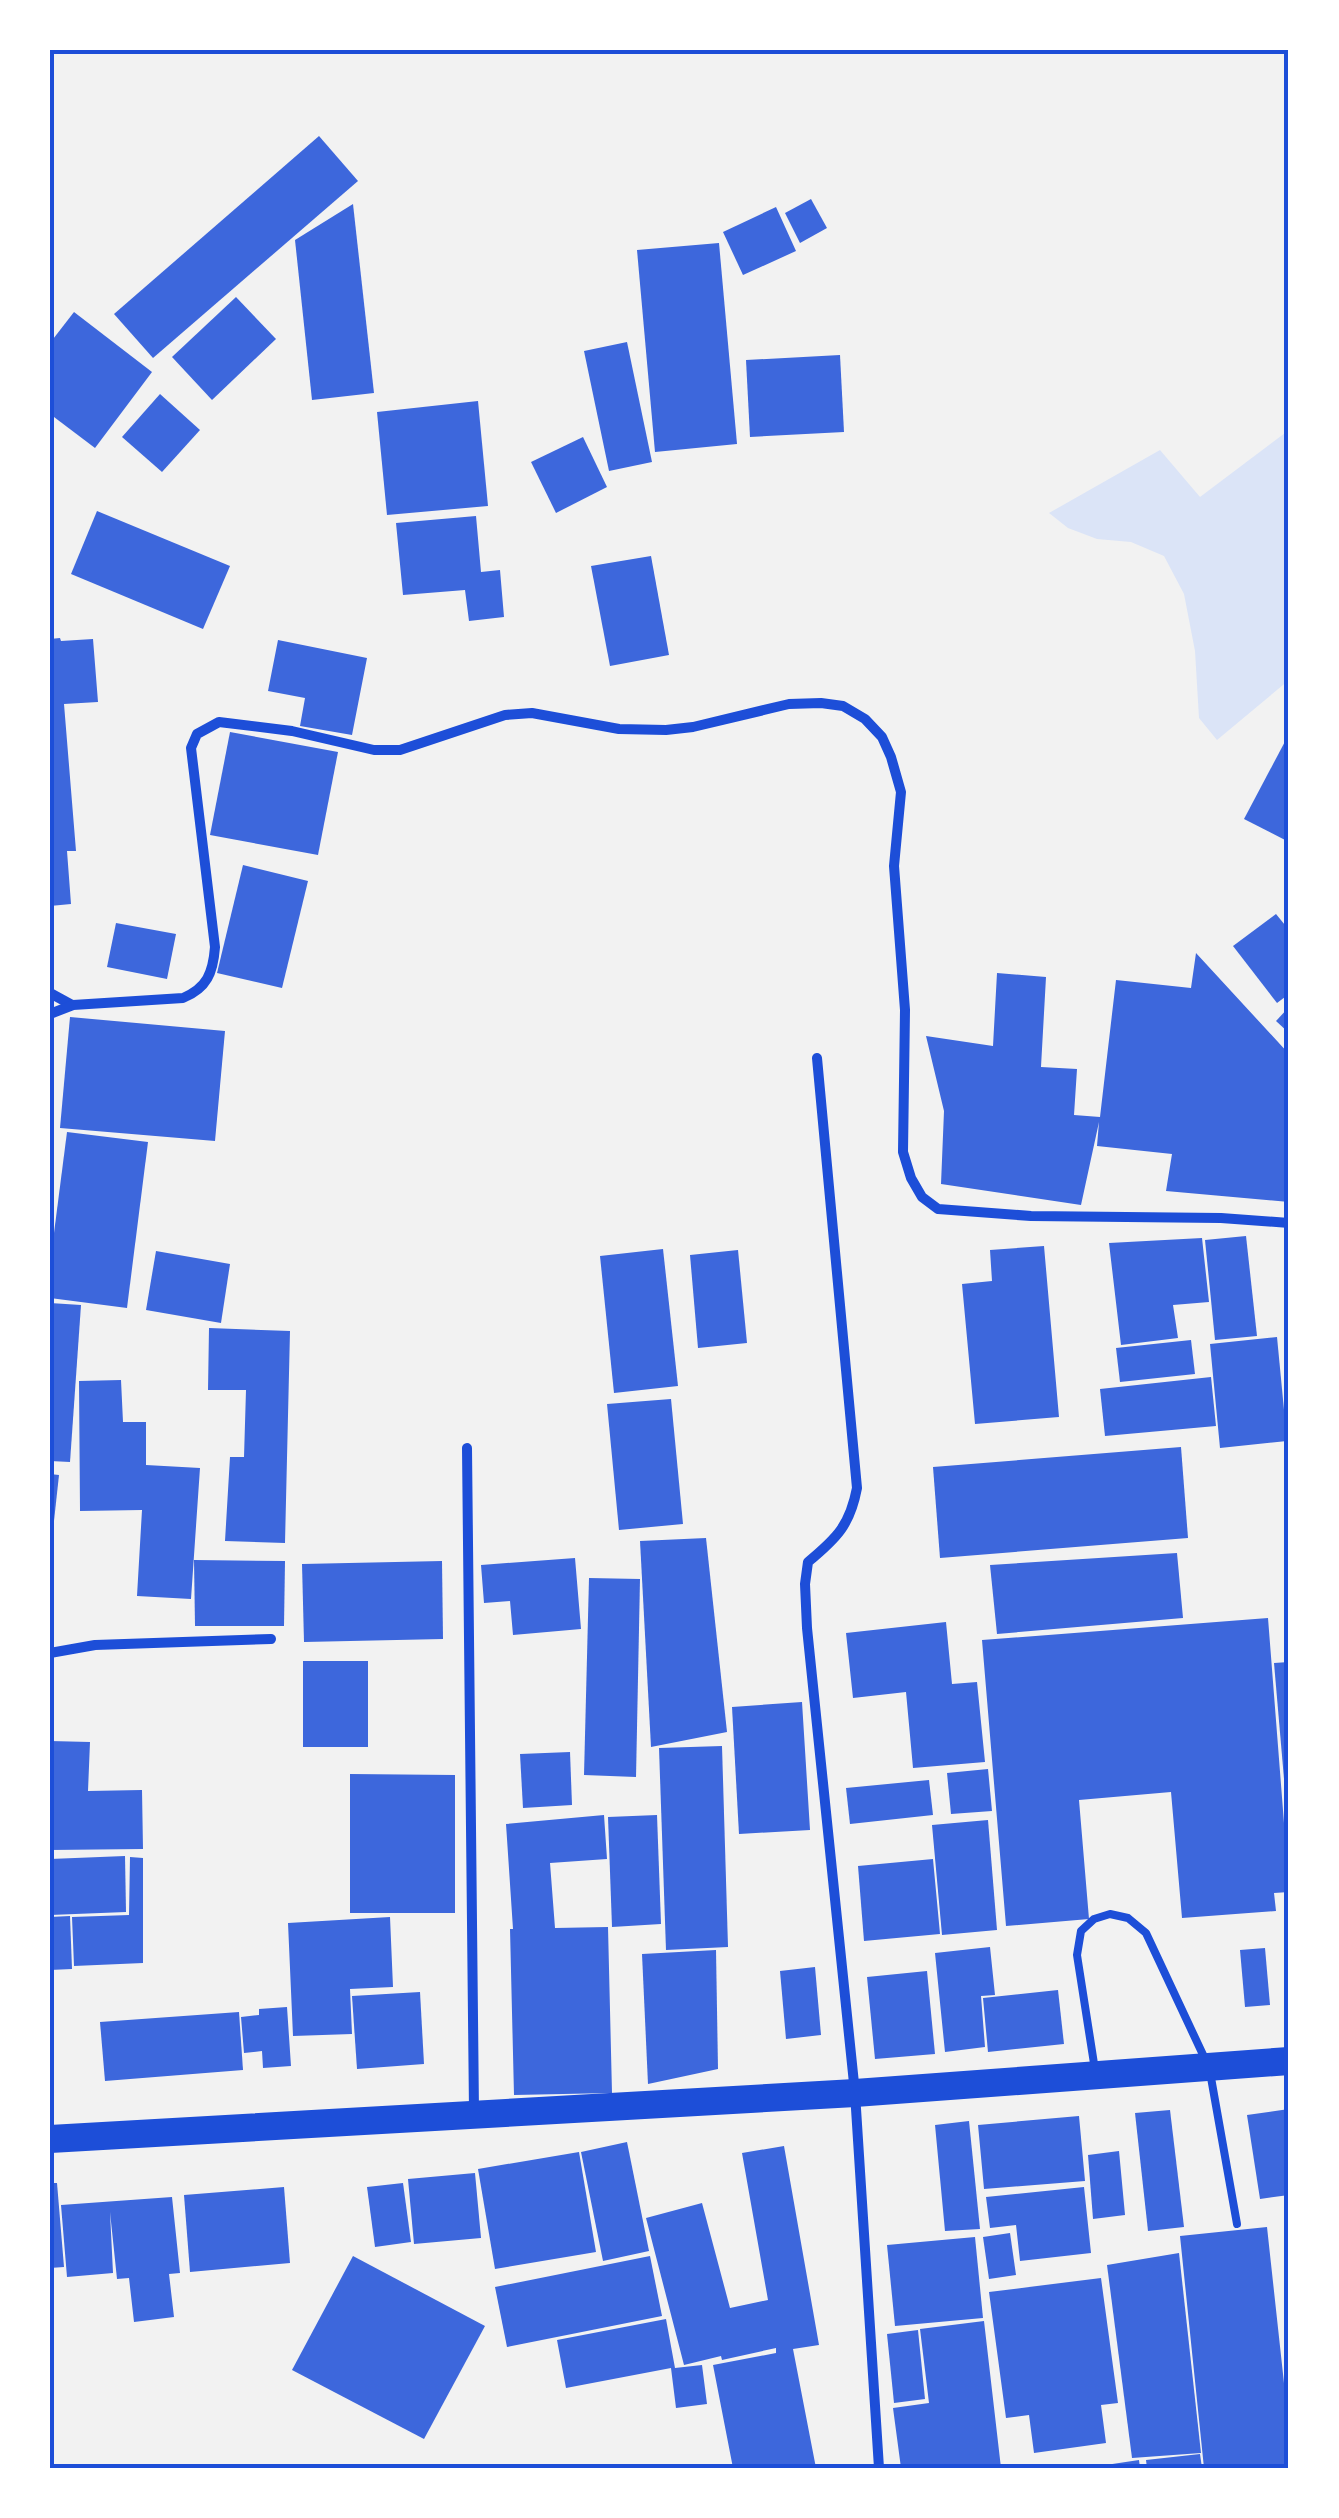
<svg xmlns="http://www.w3.org/2000/svg" width="1339" height="2518" font-family="Cabin,sans-serif">
<style>
.green{fill:#dbe4f7}
.building{fill:#3d67dc}
.lines{fill:none;stroke-linecap:round;stroke-linejoin:round}
.service{stroke:#1d4ed8;stroke-width:8}
.minor{stroke:#1d4ed8;stroke-width:10}
.trunk{stroke:#1d4ed8;stroke-width:28}
.neatline{fill:none;stroke:#1d4ed8;stroke-width:4}
</style>
<rect width="100%" height="100%" fill="#f2f2f2"/>
<polygon class="green" points="1289,430 1289,680 1217,740 1199,718 1195,651 1184,594 1164,556 1131,542 1097,539 1068,528 1049,513 1160,450 1200,497"/>
<g class="building">
<polygon points="319,136 358,181 153,358 114,314"/>
<polygon points="811,199 827,228 800,243 785,213"/>
<polygon points="353,204 374,393 312,400 295,240"/>
<polygon points="776,207 796,251 743,275 723,232"/>
<polygon points="719,243 737,444 655,452 637,250"/>
<polygon points="236,297 276,339 212,400 172,357"/>
<polygon points="74,312 152,372 95,448 50,414 50,343"/>
<polygon points="627,342 652,462 609,471 584,351"/>
<polygon points="840,355 844,432 750,437 746,360"/>
<polygon points="160,394 200,430 162,472 122,437"/>
<polygon points="478,401 488,506 387,515 377,412"/>
<polygon points="583,437 607,487 556,513 531,462"/>
<polygon points="97,511 230,566 203,629 71,574"/>
<polygon points="476,516 481,572 500,570 504,617 469,621 465,590 403,595 396,523"/>
<polygon points="651,556 669,655 610,666 591,566"/>
<polygon points="60,638 61,641 93,639 98,702 64,704 76,851 67,851 71,904 50,906 50,639"/>
<polygon points="278,640 367,658 352,735 300,726 305,698 268,691"/>
<polygon points="230,732 338,752 318,855 210,835"/>
<polygon points="1289,734 1289,842 1244,819"/>
<polygon points="243,865 308,881 282,988 217,973"/>
<polygon points="1276,914 1289,930 1289,994 1277,1003 1233,946"/>
<polygon points="116,923 176,934 167,979 107,967"/>
<polygon points="1196,953 1289,1054 1289,1202 1166,1191 1172,1154 1097,1146 1099,1122 1081,1205 941,1184 944,1111 926,1036 993,1046 997,973 1046,977 1041,1067 1077,1069 1074,1115 1100,1117 1116,980 1191,988"/>
<polygon points="1289,1007 1289,1033 1276,1021"/>
<polygon points="70,1017 225,1031 215,1141 60,1128"/>
<polygon points="67,1132 148,1142 127,1308 50,1298 50,1264"/>
<polygon points="1246,1236 1257,1336 1215,1340 1205,1240"/>
<polygon points="1202,1238 1209,1302 1173,1305 1178,1338 1121,1345 1109,1243"/>
<polygon points="1044,1246 1059,1417 975,1424 962,1284 992,1281 990,1250"/>
<polygon points="663,1249 678,1386 614,1393 600,1256"/>
<polygon points="738,1250 747,1343 698,1348 690,1255"/>
<polygon points="156,1251 230,1264 221,1323 146,1310"/>
<polygon points="50,1303 81,1305 70,1462 50,1461"/>
<polygon points="209,1328 290,1331 285,1543 225,1541 230,1457 244,1457 246,1390 208,1390"/>
<polygon points="1277,1337 1287,1441 1220,1448 1210,1344"/>
<polygon points="1191,1340 1195,1374 1120,1382 1116,1348"/>
<polygon points="1211,1377 1216,1426 1105,1436 1100,1389"/>
<polygon points="121,1380 123,1422 146,1422 146,1465 200,1468 191,1599 137,1596 142,1510 80,1511 79,1381"/>
<polygon points="671,1399 683,1524 619,1530 607,1404"/>
<polygon points="1181,1447 1188,1538 940,1558 933,1467"/>
<polygon points="50,1474 59,1475 53,1530 50,1530"/>
<polygon points="706,1538 727,1732 651,1747 640,1541"/>
<polygon points="1177,1553 1183,1618 997,1634 990,1565"/>
<polygon points="575,1558 581,1629 513,1635 510,1601 484,1603 481,1565"/>
<polygon points="194,1560 285,1561 284,1626 195,1626"/>
<polygon points="442,1561 443,1639 304,1642 302,1564"/>
<polygon points="589,1578 640,1579 636,1777 584,1775"/>
<polygon points="1268,1618 1289,1887 1289,1892 1274,1893 1276,1911 1182,1918 1171,1792 1079,1800 1089,1919 1006,1926 982,1640"/>
<polygon points="946,1622 952,1684 977,1682 985,1762 913,1768 906,1692 853,1698 846,1633"/>
<rect x="303" y="1661" width="65" height="86"/>
<polygon points="1289,1662 1289,1802 1286,1802 1274,1663"/>
<polygon points="802,1702 810,1830 739,1834 732,1707"/>
<polygon points="50,1741 90,1742 88,1791 142,1790 143,1849 50,1850"/>
<polygon points="722,1746 728,1947 666,1950 659,1748"/>
<polygon points="570,1752 572,1805 523,1808 520,1754"/>
<polygon points="988,1769 992,1811 951,1814 947,1773"/>
<polygon points="350,1774 455,1775 455,1913 350,1913"/>
<polygon points="929,1780 933,1815 850,1824 846,1788"/>
<polygon points="604,1815 607,1859 550,1863 555,1928 608,1927 612,2093 514,2095 510,1929 513,1929 506,1824"/>
<polygon points="657,1815 661,1924 612,1927 608,1817"/>
<polygon points="988,1820 997,1930 942,1935 932,1825"/>
<polygon points="125,1856 126,1912 50,1915 50,1859"/>
<polygon points="130,1857 143,1858 143,1963 74,1966 72,1917 129,1915"/>
<polygon points="933,1859 940,1934 864,1941 858,1866"/>
<polygon points="70,1916 72,1969 50,1970 50,1917"/>
<polygon points="390,1917 393,1987 350,1989 352,2034 293,2036 288,1923"/>
<polygon points="990,1947 995,1995 981,1996 985,2047 945,2052 935,1953"/>
<polygon points="1265,1948 1270,2005 1245,2007 1240,1950"/>
<polygon points="716,1950 718,2069 648,2084 642,1954"/>
<polygon points="815,1967 821,2035 786,2039 780,1971"/>
<polygon points="927,1971 935,2054 875,2059 867,1977"/>
<polygon points="1058,1990 1064,2044 988,2052 983,1998"/>
<polygon points="420,1992 424,2064 357,2069 352,1996"/>
<polygon points="287,2007 291,2066 263,2068 262,2051 244,2053 241,2017 259,2015 259,2009"/>
<polygon points="239,2012 243,2070 105,2081 100,2022"/>
<polygon points="1289,2109 1289,2195 1260,2199 1247,2115"/>
<polygon points="1170,2110 1184,2227 1148,2231 1135,2113"/>
<polygon points="1079,2116 1085,2181 984,2189 978,2125"/>
<polygon points="969,2121 980,2229 945,2231 935,2125"/>
<polygon points="627,2142 649,2251 603,2261 581,2152"/>
<polygon points="784,2146 819,2345 793,2349 816,2468 733,2468 713,2365 776,2353 776,2348 722,2360 721,2356 684,2365 646,2218 702,2203 730,2308 768,2300 742,2153"/>
<polygon points="1119,2151 1125,2215 1093,2219 1088,2155"/>
<polygon points="579,2152 596,2252 495,2269 478,2169"/>
<polygon points="475,2173 481,2238 414,2244 408,2179"/>
<polygon points="50,2183 57,2183 64,2267 50,2268"/>
<polygon points="403,2183 411,2242 375,2247 367,2187"/>
<polygon points="284,2187 290,2263 190,2272 184,2195"/>
<polygon points="1084,2187 1091,2253 1020,2261 1016,2225 990,2228 986,2197"/>
<polygon points="172,2197 180,2273 169,2274 174,2317 134,2322 129,2278 117,2279 110,2212 113,2273 67,2277 61,2205"/>
<polygon points="1267,2227 1284,2383 1289,2383 1289,2468 1204,2468 1180,2236"/>
<polygon points="1010,2233 1016,2275 989,2279 983,2237"/>
<polygon points="975,2237 983,2318 895,2326 887,2245"/>
<polygon points="1179,2253 1201,2453 1132,2458 1107,2265"/>
<polygon points="353,2256 485,2326 424,2439 292,2370"/>
<polygon points="650,2256 662,2316 507,2347 495,2287"/>
<polygon points="1101,2278 1118,2403 1101,2405 1106,2443 1034,2453 1029,2415 1006,2418 989,2292"/>
<polygon points="666,2319 675,2368 702,2365 707,2404 676,2408 671,2368 566,2388 557,2340"/>
<polygon points="984,2321 1001,2468 901,2468 893,2408 929,2403 920,2329"/>
<polygon points="918,2330 925,2399 894,2403 887,2334"/>
<polygon points="1200,2454 1202,2468 1147,2468 1146,2460"/>
<polygon points="1139,2460 1140,2468 1100,2468 1099,2466"/>
</g>
<g class="lines">
<g class="service">
<polyline points="1095,2070 1077,1955 1081,1931 1094,1919 1110,1914 1128,1918 1146,1933 1205,2059"/>
<polyline points="1210,2072 1237,2224"/>
</g>
<g class="minor">
<polyline points="50,993 72,1005"/>
<path d="M 50,1014 L 73,1005 L 183,998 C 207,988 213,973 215,947 L 191,748 L 197,734 L 219,722 L 292,731 L 374,750 L 400,750 L 505,715 L 532,713 L 619,729 L 666,730 L 693,727 L 789,704 L 821,703 L 843,706 L 865,719 L 882,737 L 891,757 L 901,792 L 894,866 L 905,1010 L 903,1152 L 911,1178 L 922,1197 L 938,1209 L 1031,1216 L 1221,1218 L 1289,1223"/>
<path d="M 817,1058 L 857,1488 C 850,1525 837,1538 808,1562 L 805,1584 L 807,1628 L 855,2093 L 879,2468"/>
<polyline points="467,1448 474,2112"/>
<polyline points="50,1653 95,1645 271,1639"/>
</g>
<polyline class="trunk" points="50,2139 855,2093 1289,2061"/>
</g>
<rect width="1339" height="2518" fill="none" stroke="#ffffff" stroke-width="105"/>
<rect x="52" y="52" width="1234" height="2414" class="neatline"/>
</svg>
